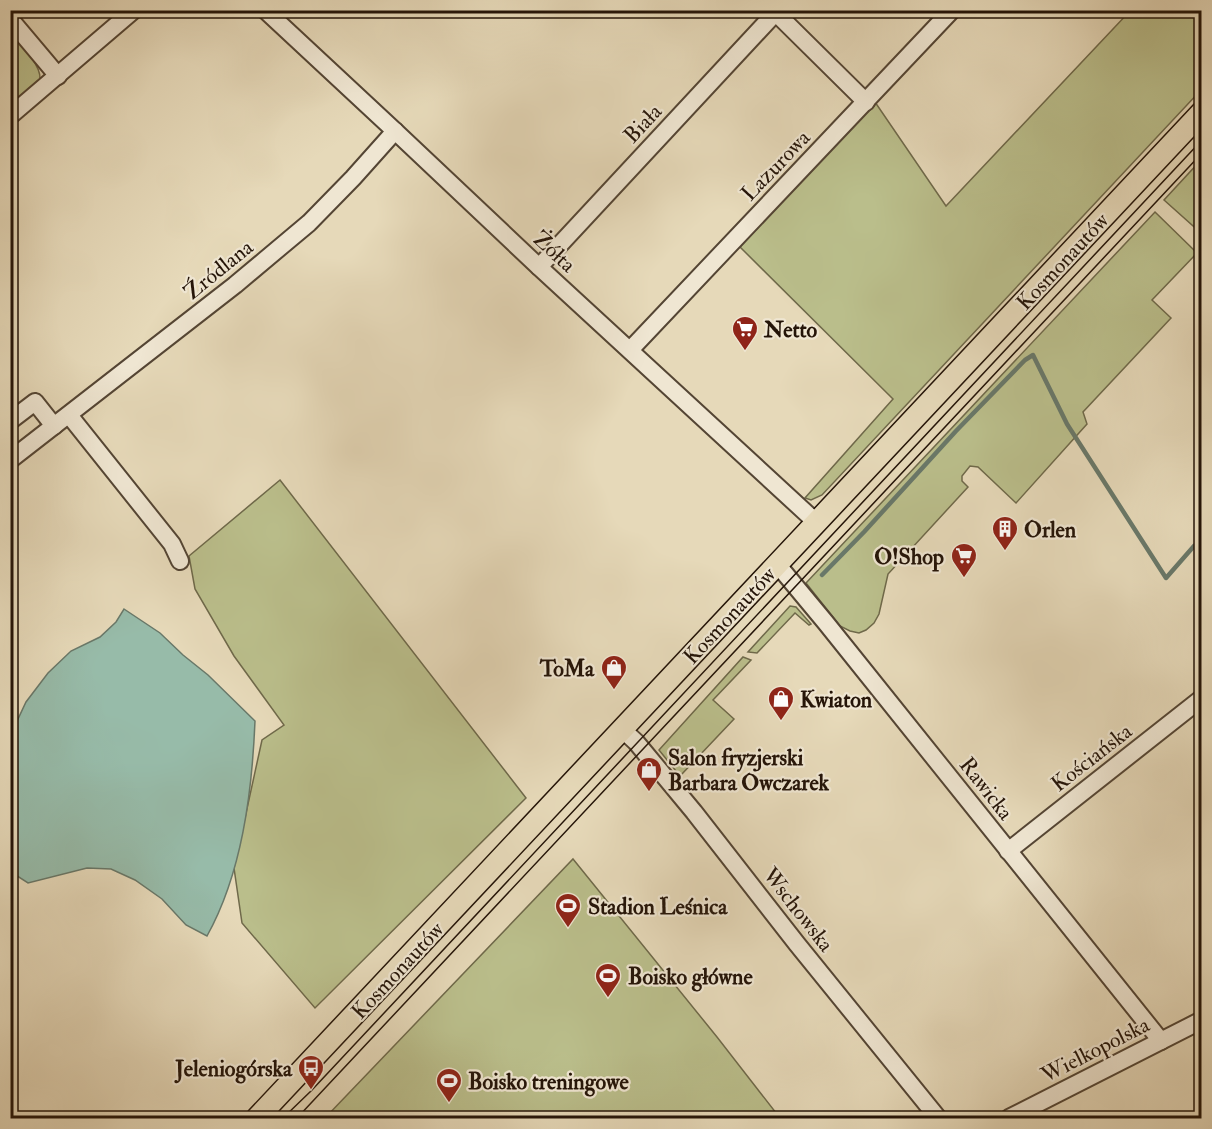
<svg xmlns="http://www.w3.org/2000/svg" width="1212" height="1129" font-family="'IM FELL Double Pica',serif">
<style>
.green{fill:#babe8b;stroke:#6f694a;stroke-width:1.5}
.water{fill:#97bba9;stroke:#697869;stroke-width:1.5}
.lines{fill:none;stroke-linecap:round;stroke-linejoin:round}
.stream{stroke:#697869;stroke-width:4.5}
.minor-casing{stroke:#544534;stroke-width:20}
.major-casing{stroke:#241408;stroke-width:24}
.minor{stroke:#efe6d2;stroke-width:16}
.major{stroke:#e6d9b9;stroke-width:21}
.tram{stroke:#241408;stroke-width:1.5}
.labels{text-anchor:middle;stroke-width:4.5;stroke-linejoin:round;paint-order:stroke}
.street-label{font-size:22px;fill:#241408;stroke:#efe6d2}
.poi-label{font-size:22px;font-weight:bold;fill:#241408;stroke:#efe6d2;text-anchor:start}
</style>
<rect width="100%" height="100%" fill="#e6d9b9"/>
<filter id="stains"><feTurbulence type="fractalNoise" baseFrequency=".00333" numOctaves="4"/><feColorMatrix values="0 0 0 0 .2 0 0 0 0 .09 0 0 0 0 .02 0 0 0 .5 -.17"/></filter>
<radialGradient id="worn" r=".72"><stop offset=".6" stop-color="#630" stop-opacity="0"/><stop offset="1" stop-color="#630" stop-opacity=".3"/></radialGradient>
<g class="green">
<polygon points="1130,11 1201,11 1201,90 822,495 811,500 805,498 893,399 740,247 875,102 946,206"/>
<path d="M 10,33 C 20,44 41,64 40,79 L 11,104 Z"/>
<polygon points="1201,160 1201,233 1164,200"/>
<polygon points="1155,212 1197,253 1152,300 1171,318 1083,412 1087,424 1016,503 978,467 970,466 962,476 962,481 968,487 888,574 879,614 874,623 866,630 859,633 850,631 840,626 806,583"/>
<polygon points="280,480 526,798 315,1008 242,923 234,868 262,740 284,725 234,656 195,589 189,556"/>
<polygon points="790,606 796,607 811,624 809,625 795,613 757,653 748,652"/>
<polygon points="743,657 751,660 713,700 734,719 680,776 659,750"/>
<polygon points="573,859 717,1037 780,1118 325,1118"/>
</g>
<path class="water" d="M 124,609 L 160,633 L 183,655 L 208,675 L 255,721 C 252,793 242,873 207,936 L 186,925 L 162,899 L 135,880 L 111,869 L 87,868 L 28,883 L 11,872 L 11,734 L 26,702 L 48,673 L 71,651 L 100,637 L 116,622 Z"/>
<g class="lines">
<polyline class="stream" points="822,575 864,532 956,431 1025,360 1033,355 1067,424 1166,578 1194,546 1202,541"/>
<defs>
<g id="minor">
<polyline points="265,10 395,131 539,267 817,523"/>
<polyline points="776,10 776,13 866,102"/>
<polyline points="10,19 58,76"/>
<polyline points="10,116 134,10"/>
<polyline points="539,267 778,10"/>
<polyline points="630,350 952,10"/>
<polyline points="69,415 172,544 180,561"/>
<polyline points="10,421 35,402 54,426"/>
<polyline points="10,460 235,285 309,223 353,178 395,131"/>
<polyline points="777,564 826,623 1161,1041"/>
<polyline points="623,730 636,742 694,812 797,944 938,1118"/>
<polyline points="1008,851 1202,698"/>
<polyline points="1009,1118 1202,1020"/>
</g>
<polyline id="major" points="257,1118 1202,112"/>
</defs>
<use href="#minor" class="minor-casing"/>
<use href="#major" class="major-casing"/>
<use href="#minor" class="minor"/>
<use href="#major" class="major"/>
<g class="tram">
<polyline points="283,1118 311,1091 1202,140"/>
<polyline points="297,1118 1202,153"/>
</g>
</g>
<defs>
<symbol id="supermarket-pin" viewBox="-11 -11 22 30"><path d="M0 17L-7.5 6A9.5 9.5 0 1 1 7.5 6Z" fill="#8f2418" stroke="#efe6d2"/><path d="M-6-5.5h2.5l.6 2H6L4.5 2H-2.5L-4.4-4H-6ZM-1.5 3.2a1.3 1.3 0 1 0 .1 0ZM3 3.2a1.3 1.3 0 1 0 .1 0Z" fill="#fff"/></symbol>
<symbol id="building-pin" viewBox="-11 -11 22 30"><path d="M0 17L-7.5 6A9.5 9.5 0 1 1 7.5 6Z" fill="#8f2418" stroke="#efe6d2"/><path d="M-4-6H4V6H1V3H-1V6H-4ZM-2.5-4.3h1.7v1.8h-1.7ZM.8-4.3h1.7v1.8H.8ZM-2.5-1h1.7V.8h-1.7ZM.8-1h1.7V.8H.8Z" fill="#fff"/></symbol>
<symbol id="shop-pin" viewBox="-11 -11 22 30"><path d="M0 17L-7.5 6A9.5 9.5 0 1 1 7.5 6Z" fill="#8f2418" stroke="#efe6d2"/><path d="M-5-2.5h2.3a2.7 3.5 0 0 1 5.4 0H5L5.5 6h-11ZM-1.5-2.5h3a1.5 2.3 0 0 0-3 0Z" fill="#fff"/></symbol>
<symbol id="stadium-pin" viewBox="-11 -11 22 30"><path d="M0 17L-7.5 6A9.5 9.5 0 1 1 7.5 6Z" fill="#8f2418" stroke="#efe6d2"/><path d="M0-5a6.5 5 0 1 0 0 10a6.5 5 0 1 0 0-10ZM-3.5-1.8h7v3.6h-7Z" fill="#fff"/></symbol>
<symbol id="bus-pin" viewBox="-11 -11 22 30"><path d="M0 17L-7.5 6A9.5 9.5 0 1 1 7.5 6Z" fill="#8f2418" stroke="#efe6d2"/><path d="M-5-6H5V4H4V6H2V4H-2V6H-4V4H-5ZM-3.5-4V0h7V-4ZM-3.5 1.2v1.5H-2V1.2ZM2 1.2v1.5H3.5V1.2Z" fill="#fff"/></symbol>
</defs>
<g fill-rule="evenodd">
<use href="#supermarket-pin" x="730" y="314" width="30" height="40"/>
<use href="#building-pin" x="990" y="514" width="30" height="40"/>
<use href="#supermarket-pin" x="949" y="541" width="30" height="40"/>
<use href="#shop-pin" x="599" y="653" width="30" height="40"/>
<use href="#shop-pin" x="766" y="684" width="30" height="40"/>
<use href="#shop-pin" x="634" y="755" width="30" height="40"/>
<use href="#stadium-pin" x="553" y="891" width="30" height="40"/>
<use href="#stadium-pin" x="593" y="961" width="30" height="40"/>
<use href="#bus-pin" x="296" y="1053" width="30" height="40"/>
<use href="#stadium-pin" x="434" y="1066" width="30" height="40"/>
</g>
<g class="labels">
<g class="street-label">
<text transform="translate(642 123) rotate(-47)" y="8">Biała</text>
<text transform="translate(775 165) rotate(-46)" y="8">Lazurowa</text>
<text transform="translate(555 251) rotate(43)" y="8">Żółta</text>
<text transform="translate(1062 261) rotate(-47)" y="8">Kosmonautów</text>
<text transform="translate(218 269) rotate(-39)" y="8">Źródlana</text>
<text transform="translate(729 615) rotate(-47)" y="8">Kosmonautów</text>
<text transform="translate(1091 757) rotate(-38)" y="8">Kościańska</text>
<text transform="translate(987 788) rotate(52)" y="8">Rawicka</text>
<text transform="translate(799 909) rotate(52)" y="8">Wschowska</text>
<text transform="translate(397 970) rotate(-47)" y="8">Kosmonautów</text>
<text transform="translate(1095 1049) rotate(-27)" y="8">Wielkopolska</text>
</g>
<g class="poi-label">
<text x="764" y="337">Netto</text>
<text x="1024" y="537">Orlen</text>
<text x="944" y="564" text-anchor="end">O!Shop</text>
<text x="594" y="676" text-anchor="end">ToMa</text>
<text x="800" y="707">Kwiaton</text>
<text x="668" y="765">Salon fryzjerski<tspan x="668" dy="25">Barbara Owczarek</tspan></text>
<text x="588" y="914">Stadion Leśnica</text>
<text x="628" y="984">Boisko główne</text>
<text x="292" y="1076" text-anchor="end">Jeleniogórska</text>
<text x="468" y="1089">Boisko treningowe</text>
</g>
</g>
<rect width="1212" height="1129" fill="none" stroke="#e6d9b9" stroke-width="36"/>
<rect x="12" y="12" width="1188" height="1105" fill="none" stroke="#241408" stroke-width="3"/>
<rect x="18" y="18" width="1176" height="1093" fill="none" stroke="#241408" stroke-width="1.5"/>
<rect width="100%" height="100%" filter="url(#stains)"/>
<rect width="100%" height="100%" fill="url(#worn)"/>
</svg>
